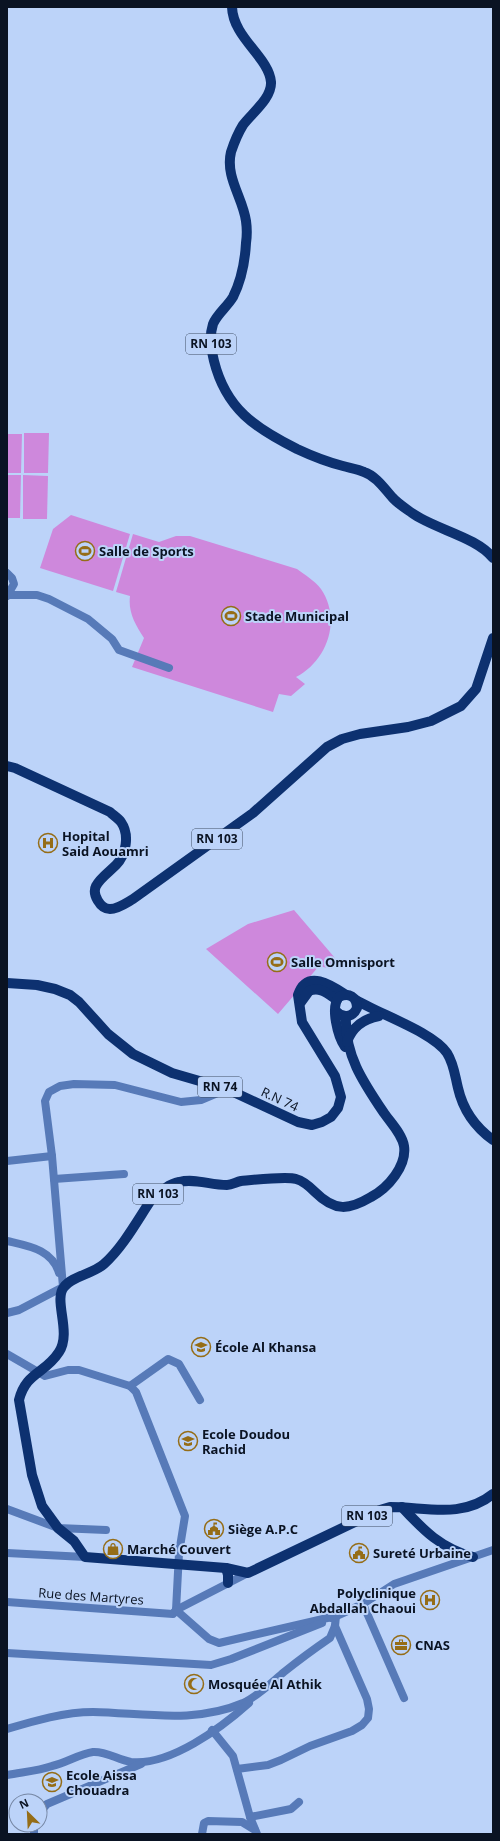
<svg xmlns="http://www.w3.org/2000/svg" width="500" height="1841" font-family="'Open Sans',sans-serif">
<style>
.green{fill:#ce88dc}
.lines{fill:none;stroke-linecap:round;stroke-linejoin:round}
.minor{stroke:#577ab8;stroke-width:8}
.major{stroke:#0d3170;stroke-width:10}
.labels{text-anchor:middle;stroke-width:4;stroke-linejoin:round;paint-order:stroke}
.shield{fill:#bcd3f9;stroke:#3f4d63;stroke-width:1}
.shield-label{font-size:12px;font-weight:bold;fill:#0a1323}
.poi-label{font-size:13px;font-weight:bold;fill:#0a1323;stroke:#bcd3f9;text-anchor:start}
.street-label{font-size:13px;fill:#0a1323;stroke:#bcd3f9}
</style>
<rect width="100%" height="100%" fill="#bcd3f9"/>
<g class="green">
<polygon points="24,433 49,433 48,473 24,473"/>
<polygon points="7,434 22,434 21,473 7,473"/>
<polygon points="7,475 21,475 20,518 7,518"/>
<polygon points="23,475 48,476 47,519 23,519"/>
<polygon points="71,515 130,534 113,591 40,568 53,529"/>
<path d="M 133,534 L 159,542 L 176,536 L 190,536 L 297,569 C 305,575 315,581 321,589 C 342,620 327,661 296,677 L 305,684 L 291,696 L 279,694 L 273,712 L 132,667 L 144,638 C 135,624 128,612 130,596 L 116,592 Z"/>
<polygon points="294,910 335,958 332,969 319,966 278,1014 206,949 248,924"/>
</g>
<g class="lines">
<g class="minor">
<polyline points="7,573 12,578 14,584 7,596"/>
<polyline points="9,595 37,595 49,599 88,619 112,639 119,650 169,668"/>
<polyline points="7,1161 52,1156"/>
<polyline points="54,1179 124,1174"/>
<path d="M 7,1241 C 28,1246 52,1249 59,1273"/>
<polyline points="63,1287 52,1156 45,1101 49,1092 60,1086 74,1084 115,1085 181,1102 201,1100 227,1089"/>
<polyline points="7,1313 19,1310 63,1287"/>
<polyline points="7,1354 45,1376 68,1370 79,1370 130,1386 136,1392 185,1516 179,1553 176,1610"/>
<polyline points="130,1386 168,1359 179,1364 200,1400"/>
<polyline points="7,1509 58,1528 106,1530"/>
<polyline points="7,1553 85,1557"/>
<path d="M 7,1602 L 173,1614 L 176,1610 L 209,1639 L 219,1643 L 336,1616 L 335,1626 L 330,1638 C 314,1649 299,1660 284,1672 C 271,1683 258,1696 243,1703 C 194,1724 144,1713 93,1712 C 64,1712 34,1721 7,1729"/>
<polyline points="363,1604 404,1698"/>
<polyline points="176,1610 248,1573"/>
<polyline points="332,1618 363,1604 394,1584 493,1550"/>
<polyline points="7,1653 211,1665 231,1659 322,1623"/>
<polyline points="212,1730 233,1756 250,1817 257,1834"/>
<polyline points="237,1769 268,1765 281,1760 310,1746 352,1731 362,1725 368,1718 369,1709 367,1699 335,1626"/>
<path d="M 7,1775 C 22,1772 38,1771 52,1766 C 66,1763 79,1754 93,1752 C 106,1751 118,1760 131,1762 C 170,1766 221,1728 249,1703"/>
<polyline points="40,1812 47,1804 141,1764"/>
<polyline points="250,1817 291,1809 299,1802"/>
<polyline points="34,1825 34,1834"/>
<polyline points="202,1834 204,1823 208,1821 242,1822 255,1830"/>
</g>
<g class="major">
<path d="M 232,7 C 233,38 269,57 271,82 C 272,98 252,113 243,125 C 238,133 234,143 231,152 C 225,177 243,198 246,221 C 247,228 247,236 246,243 C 245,261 241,281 233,297 C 227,307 217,314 213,324 C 209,337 211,348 214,361 C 226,409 255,428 297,449 C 312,456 327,462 343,466 C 350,468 358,469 364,472 C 376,476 384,488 392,497 C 397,503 405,508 412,513 C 434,529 477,537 493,558"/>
<path d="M 7,766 L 15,768 L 110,812 C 113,815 118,818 121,822 C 130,835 126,855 116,865 C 109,872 100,878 96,886 C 92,894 100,909 110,909 C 118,909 126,903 133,899 L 253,813 L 327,747 L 342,739 L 360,734 L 408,727 L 431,721 L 461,706 L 476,689 L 493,638"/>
<path d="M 7,983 L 37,985 L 55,989 L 70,995 L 79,1002 L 108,1034 L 133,1054 L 172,1073 L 227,1089 L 298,1122 L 312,1125 L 322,1122 L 331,1117 L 338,1108 L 341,1097 L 335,1076 L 302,1022 L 298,995 C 307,969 331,985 346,995"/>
<path d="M 356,1000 C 379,1014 433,1032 447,1053 C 454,1064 455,1076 458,1088 C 463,1110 475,1127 493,1140"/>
<path d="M 301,1002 L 309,991 C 320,986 328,994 337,1000"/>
<path d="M 336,1011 C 343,1019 353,1017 357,1008 C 357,997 349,992 339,997 C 330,1007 338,1037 345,1047"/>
<path d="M 346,1016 C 344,1054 363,1082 384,1113 C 391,1123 402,1134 404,1146 C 407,1166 388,1188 371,1197 C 349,1210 335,1212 315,1192 C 310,1187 304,1181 296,1179 C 287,1176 252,1180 241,1181 C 236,1182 232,1185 227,1185 C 210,1185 195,1178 179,1182 C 168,1184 159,1193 151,1200 C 137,1221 123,1247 104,1264 C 93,1274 72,1276 64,1287 C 53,1300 72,1332 59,1352 C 45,1374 26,1372 19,1400 L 32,1475 L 42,1506 L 58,1528 L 74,1541 L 85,1557 L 226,1568 L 248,1573 L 380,1510 L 390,1507 C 426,1507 462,1519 493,1494"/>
<path d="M 347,1042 C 352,1027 363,1019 379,1016"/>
<path d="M 402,1507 C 424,1531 441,1548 473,1557"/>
<polyline points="226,1568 228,1575 228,1583"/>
</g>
</g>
<defs>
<symbol id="stadium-ring" viewBox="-11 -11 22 22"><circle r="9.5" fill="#bcd3f9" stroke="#956d17" stroke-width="1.5"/><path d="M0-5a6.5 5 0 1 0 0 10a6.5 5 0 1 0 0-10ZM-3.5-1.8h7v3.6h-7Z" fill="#956d17"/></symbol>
<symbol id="hospital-ring" viewBox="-11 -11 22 22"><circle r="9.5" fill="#bcd3f9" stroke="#956d17" stroke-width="1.5"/><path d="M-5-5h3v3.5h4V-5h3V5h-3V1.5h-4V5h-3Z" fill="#956d17"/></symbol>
<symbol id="school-ring" viewBox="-11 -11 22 22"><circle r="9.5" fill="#bcd3f9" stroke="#956d17" stroke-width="1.5"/><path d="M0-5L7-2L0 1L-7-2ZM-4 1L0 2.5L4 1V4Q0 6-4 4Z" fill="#956d17"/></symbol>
<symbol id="civic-ring" viewBox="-11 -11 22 22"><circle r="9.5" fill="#bcd3f9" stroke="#956d17" stroke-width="1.5"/><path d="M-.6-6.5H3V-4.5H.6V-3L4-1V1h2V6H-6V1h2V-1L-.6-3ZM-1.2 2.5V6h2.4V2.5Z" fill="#956d17"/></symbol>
<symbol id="shop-ring" viewBox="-11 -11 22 22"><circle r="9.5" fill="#bcd3f9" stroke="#956d17" stroke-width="1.5"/><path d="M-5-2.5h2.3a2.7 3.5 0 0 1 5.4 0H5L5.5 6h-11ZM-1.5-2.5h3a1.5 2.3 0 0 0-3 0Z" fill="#956d17"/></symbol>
<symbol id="office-ring" viewBox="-11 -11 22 22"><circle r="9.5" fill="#bcd3f9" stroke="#956d17" stroke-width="1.5"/><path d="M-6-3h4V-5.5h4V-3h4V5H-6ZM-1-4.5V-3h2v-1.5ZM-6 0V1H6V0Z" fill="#956d17"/></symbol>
<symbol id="mosque-ring" viewBox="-11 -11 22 22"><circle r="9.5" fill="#bcd3f9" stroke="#956d17" stroke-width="1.5"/><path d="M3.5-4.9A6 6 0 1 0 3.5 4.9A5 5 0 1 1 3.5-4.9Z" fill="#956d17"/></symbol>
</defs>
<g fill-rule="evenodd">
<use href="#stadium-ring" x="74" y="540" width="22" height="22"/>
<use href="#stadium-ring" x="220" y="605" width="22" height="22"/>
<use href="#hospital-ring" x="37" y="832" width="22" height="22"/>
<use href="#stadium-ring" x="266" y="951" width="22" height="22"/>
<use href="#school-ring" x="190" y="1336" width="22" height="22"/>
<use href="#school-ring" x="177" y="1430" width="22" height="22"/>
<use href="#civic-ring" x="203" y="1518" width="22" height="22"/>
<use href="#shop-ring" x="102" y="1538" width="22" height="22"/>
<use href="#civic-ring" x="348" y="1542" width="22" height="22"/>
<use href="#hospital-ring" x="419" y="1589" width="22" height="22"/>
<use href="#office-ring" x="390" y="1634" width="22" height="22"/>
<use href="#mosque-ring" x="183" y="1673" width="22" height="22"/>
<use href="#school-ring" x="41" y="1771" width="22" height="22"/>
</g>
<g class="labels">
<g class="shield">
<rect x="186" y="334" width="50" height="20" rx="3"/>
<rect x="192" y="829" width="50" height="20" rx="3"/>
<rect x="198" y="1077" width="44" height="20" rx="3"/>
<rect x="133" y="1184" width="50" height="20" rx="3"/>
<rect x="342" y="1506" width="50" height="20" rx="3"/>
</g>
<g class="shield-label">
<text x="211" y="348">RN 103</text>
<text x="217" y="843">RN 103</text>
<text x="220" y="1091">RN 74</text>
<text x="158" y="1198">RN 103</text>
<text x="367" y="1520">RN 103</text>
</g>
<g class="poi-label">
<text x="99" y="556">Salle de Sports</text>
<text x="245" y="621">Stade Municipal</text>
<text x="62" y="841">Hopital<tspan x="62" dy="15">Said Aouamri</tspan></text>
<text x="291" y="967">Salle Omnisport</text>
<text x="215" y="1352">École Al Khansa</text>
<text x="202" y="1439">Ecole Doudou<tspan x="202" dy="15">Rachid</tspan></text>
<text x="228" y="1534">Siège A.P.C</text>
<text x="127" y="1554">Marché Couvert</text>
<text x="373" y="1558">Sureté Urbaine</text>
<text x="416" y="1598" text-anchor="end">Polyclinique<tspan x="416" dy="15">Abdallah Chaoui</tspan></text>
<text x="415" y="1650">CNAS</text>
<text x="208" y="1689">Mosquée Al Athik</text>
<text x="66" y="1780">Ecole Aissa<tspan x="66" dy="15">Chouadra</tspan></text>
</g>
<g class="street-label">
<text transform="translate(280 1099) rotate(25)" y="5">R.N 74</text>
<text transform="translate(91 1596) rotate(4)" y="5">Rue des Martyres</text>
</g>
</g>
<rect width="500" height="1841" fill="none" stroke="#0a1323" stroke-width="16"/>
<g transform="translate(28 1813) rotate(336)"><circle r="19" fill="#bcd3f9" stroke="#7586a3"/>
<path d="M0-3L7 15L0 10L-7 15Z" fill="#956d17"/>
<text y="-6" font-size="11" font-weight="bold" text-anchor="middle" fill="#0a1323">N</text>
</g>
</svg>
